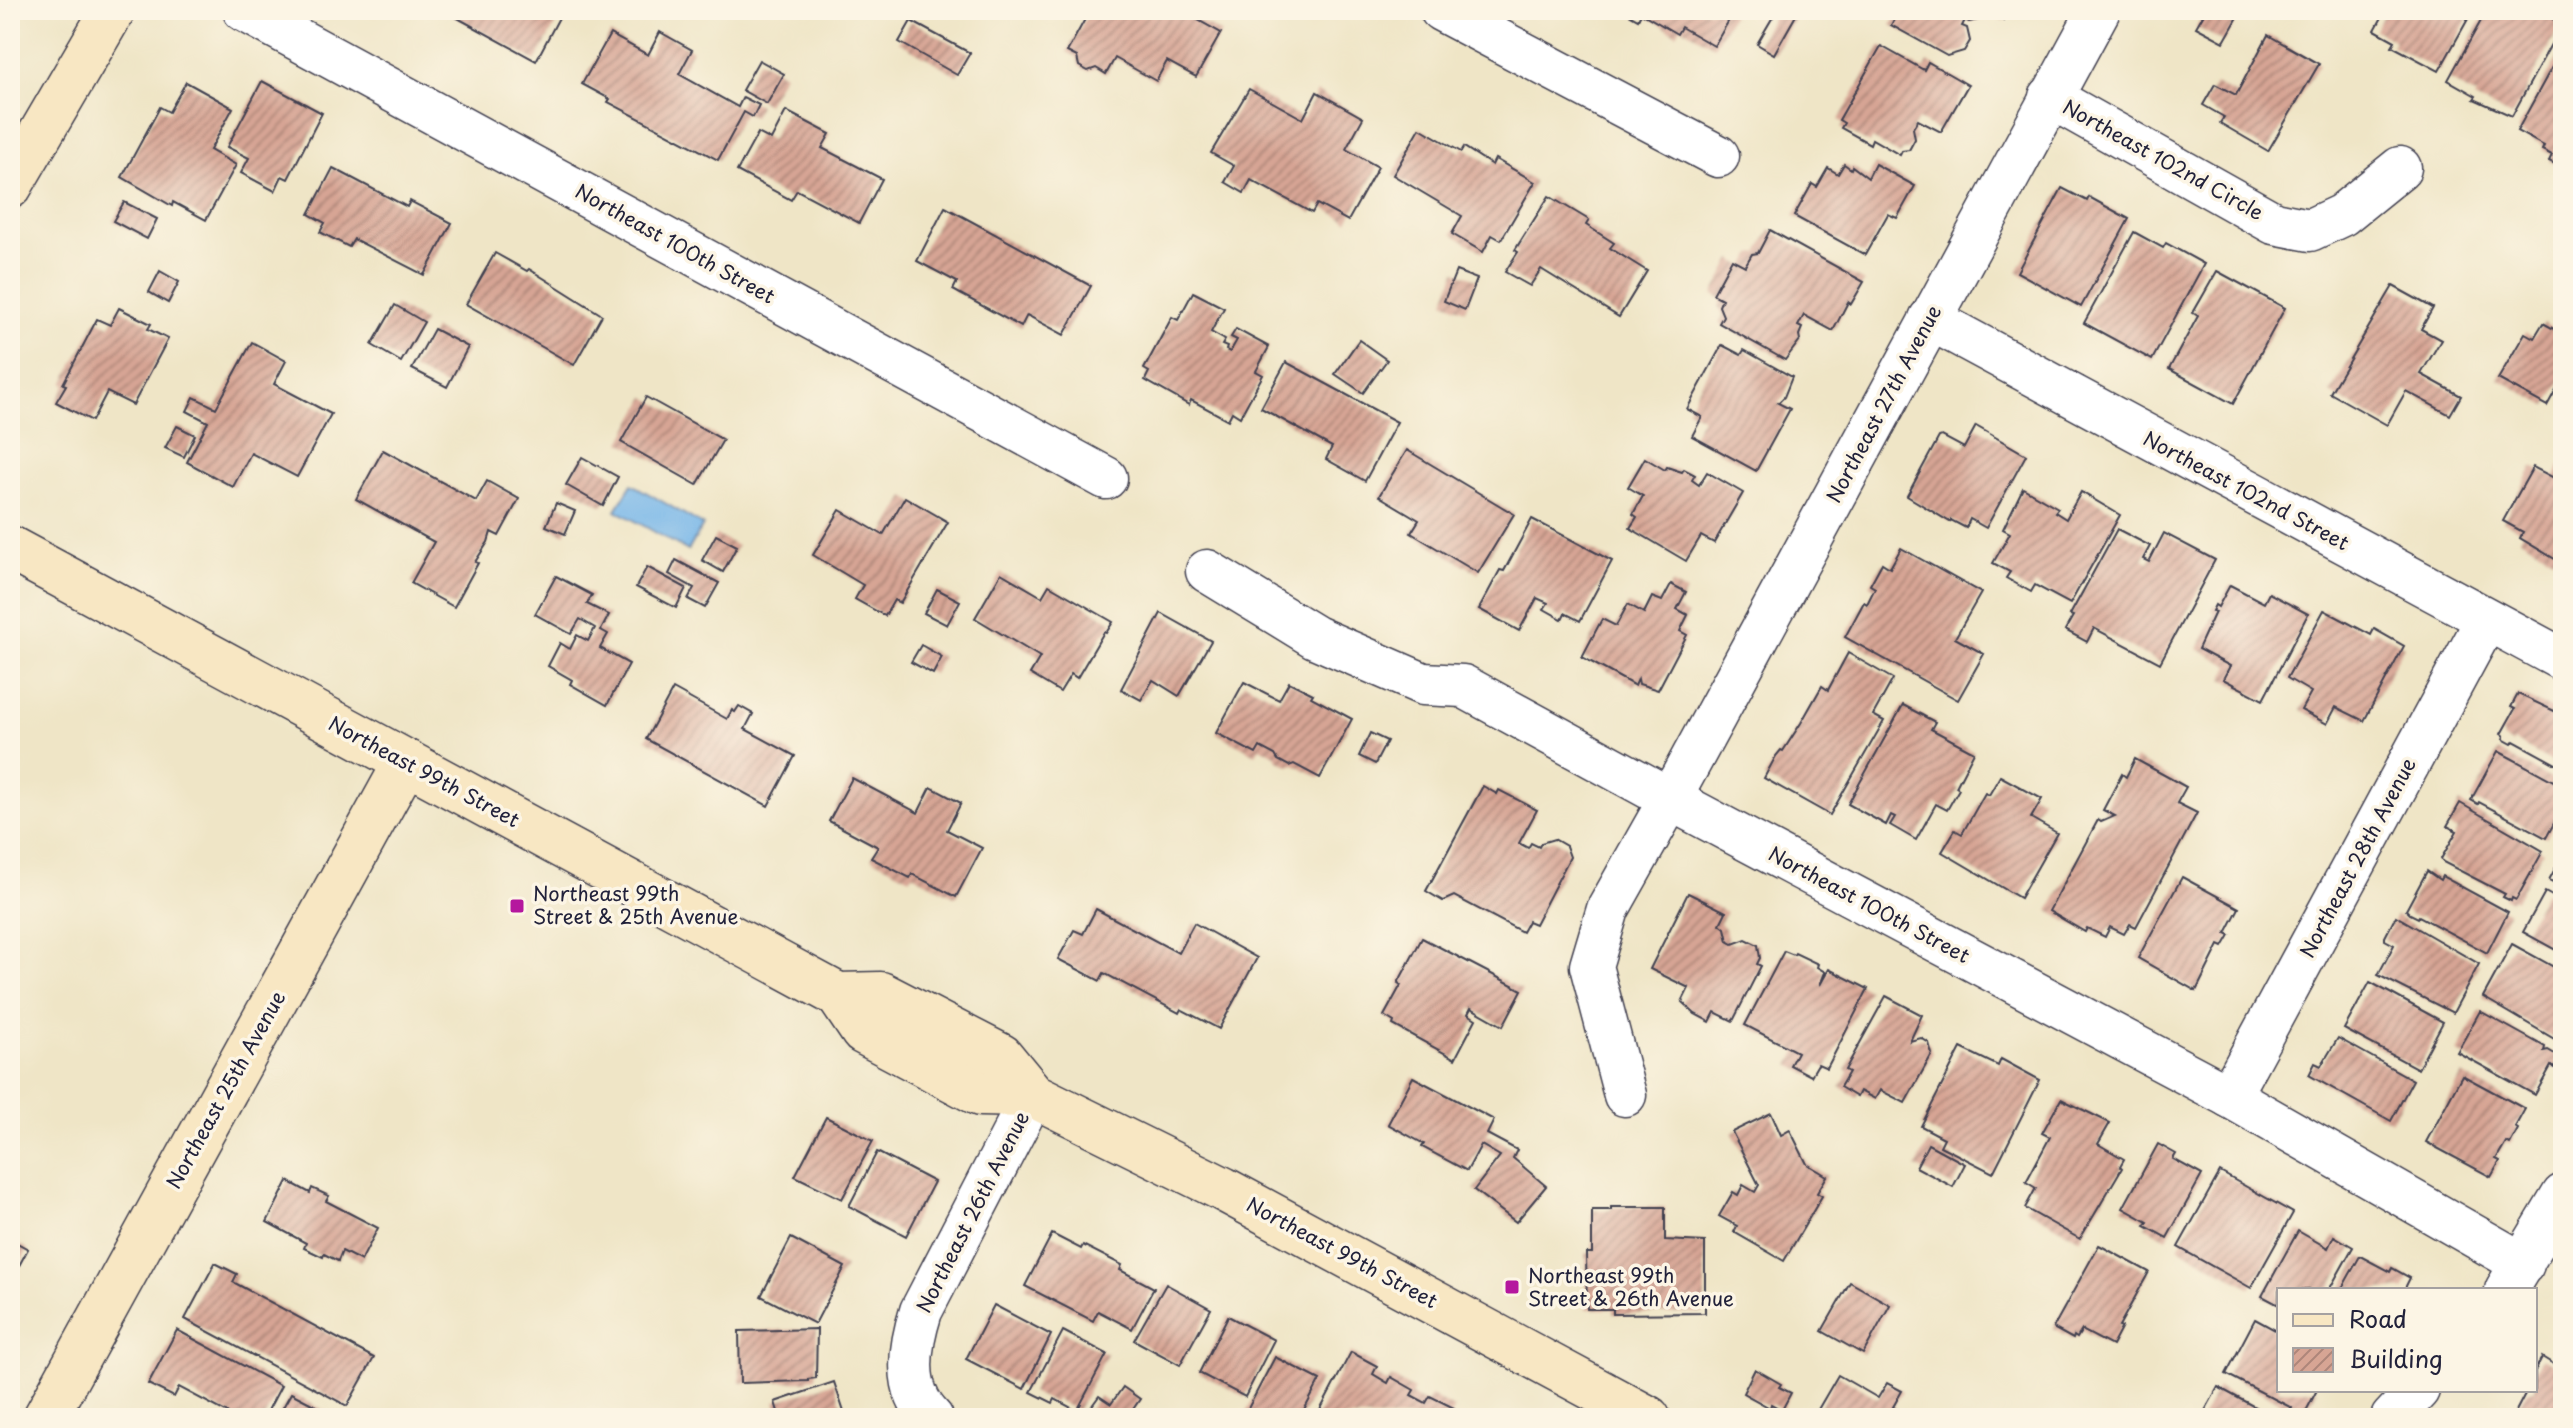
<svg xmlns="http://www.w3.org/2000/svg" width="2573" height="1428" font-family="'Playpen Sans',sans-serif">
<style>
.water{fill:#75b5e9;stroke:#4c6c92;stroke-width:2}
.building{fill:url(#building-hatch)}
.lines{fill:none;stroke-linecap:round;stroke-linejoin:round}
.street-casing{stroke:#413f50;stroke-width:45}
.secondary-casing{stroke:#413f50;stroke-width:47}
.street{stroke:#fff;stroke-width:42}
.secondary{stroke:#f8e7c3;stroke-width:44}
.poi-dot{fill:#b5179e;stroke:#fcf5e5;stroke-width:3}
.labels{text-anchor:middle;stroke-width:7;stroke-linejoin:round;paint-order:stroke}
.street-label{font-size:20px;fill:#22223b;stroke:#fcf5e5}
.poi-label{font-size:20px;fill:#22223b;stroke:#fcf5e5;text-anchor:start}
</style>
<defs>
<pattern id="building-hatch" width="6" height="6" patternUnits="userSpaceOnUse" patternTransform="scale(2)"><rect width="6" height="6" fill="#d7a594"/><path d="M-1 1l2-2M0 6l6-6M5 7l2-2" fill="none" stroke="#ae867a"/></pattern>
</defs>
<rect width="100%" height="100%" fill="#fcf5e5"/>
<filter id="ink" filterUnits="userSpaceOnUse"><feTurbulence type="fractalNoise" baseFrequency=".0125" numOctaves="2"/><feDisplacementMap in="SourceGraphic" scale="16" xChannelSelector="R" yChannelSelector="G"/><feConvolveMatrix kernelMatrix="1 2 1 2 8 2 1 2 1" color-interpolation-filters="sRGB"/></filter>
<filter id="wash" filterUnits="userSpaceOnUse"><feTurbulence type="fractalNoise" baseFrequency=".006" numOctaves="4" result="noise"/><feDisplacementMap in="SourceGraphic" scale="32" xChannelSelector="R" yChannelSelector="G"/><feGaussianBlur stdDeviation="1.8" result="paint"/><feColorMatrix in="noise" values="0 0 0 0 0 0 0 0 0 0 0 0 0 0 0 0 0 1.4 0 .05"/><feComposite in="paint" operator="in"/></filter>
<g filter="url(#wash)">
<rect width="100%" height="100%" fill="#efe5c6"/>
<polygon class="water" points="632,484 703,525 688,551 616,510"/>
<g id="blocks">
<g class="building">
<polygon points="443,10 563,10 536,61"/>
<polygon points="1090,10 1180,10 1221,33 1196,77 1167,61 1156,81 1115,58 1106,74 1096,68 1088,71 1079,66 1077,57 1067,52"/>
<polygon points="1622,10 1735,10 1714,46 1681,27 1677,34 1641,13 1638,19"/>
<polygon points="1777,10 1799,10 1774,54 1757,44"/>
<polygon points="1899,10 2010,10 2004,21 1986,12 1982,19 1969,22 1965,20 1962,26 1967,28 1970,41 1964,51 1947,56 1891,25"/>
<polygon points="2206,10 2242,10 2224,42 2196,27"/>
<polygon points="2386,10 2473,10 2439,71 2392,46 2395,41 2375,30"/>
<polygon points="2487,10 2536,10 2562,24 2512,116 2474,99 2476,96 2448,80"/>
<polygon points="911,21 970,53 957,75 899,42"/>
<polygon points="660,32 692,50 679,74 738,107 743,97 759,105 753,117 744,112 718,160 608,102 610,99 582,84 610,34 648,55"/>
<polygon points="2268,35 2319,64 2268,151 2220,123 2224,117 2203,105 2215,84 2236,95"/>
<polygon points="1881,46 1924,70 1928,62 1968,85 1941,132 1918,120 1913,128 1915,139 1909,150 1902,151 1900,155 1872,139 1870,144 1841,128 1844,123 1839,120"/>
<polygon points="2563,47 2563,168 2549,161 2552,155 2542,150 2544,146 2517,131"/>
<polygon points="759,60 784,74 767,104 742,90"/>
<polygon points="262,81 322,113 288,179 282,176 275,191 241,173 249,158 227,147"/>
<polygon points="186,82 233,108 210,150 236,165 206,220 173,202 172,206 122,177 160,107 169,112"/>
<polygon points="1249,89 1303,119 1317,92 1363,118 1346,149 1378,167 1348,221 1317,204 1312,213 1251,180 1244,193 1225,182 1234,166 1211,153"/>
<polygon points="786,111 830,134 822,148 882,179 859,223 797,190 791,200 737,171 758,133 771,140"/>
<polygon points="1420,128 1461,152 1464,147 1492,165 1495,159 1535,182 1501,240 1492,235 1483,252 1452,234 1462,216 1393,175"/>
<polygon points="1844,164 1851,169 1852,166 1868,178 1875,164 1915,186 1897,218 1888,214 1865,255 1794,216 1812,184 1817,187 1828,168 1838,174"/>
<polygon points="333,168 407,207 410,201 452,223 424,275 354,239 349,247 320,232 325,223 309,214"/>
<polygon points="2062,188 2087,201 2089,197 2129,219 2081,307 2017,272"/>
<polygon points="1549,196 1589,220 1586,225 1614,243 1610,248 1647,271 1619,317 1541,269 1530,286 1505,272 1518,252 1515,250"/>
<polygon points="124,202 157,219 147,239 113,221"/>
<polygon points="945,207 1091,286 1064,335 1027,315 1021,327 953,290 957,282 917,261"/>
<polygon points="1770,230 1864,282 1851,304 1848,302 1833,331 1804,315 1798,326 1802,328 1799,335 1800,340 1785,360 1719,323 1723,316 1719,306 1722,299 1713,294 1732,259 1745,266 1752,254 1758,253"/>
<polygon points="2134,232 2163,248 2166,243 2204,264 2152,360 2084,323"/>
<polygon points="495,253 527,271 529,269 602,315 574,365 466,304"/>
<polygon points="160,271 179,282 168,303 149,292"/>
<polygon points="1456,271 1477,279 1465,310 1444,301"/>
<polygon points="2217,271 2285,308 2233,404 2169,369 2198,316 2193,313"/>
<polygon points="2393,286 2433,308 2421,329 2441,340 2421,374 2461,396 2450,415 2406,391 2387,425 2330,393"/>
<polygon points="1193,292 1224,308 1211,332 1225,340 1222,345 1227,347 1226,350 1230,352 1237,340 1231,337 1236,329 1269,347 1256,371 1263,375 1240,417 1232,412 1228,420 1191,400 1189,405 1145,380 1149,372 1144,369 1172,317 1178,320"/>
<polygon points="395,305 424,322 401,362 372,345"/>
<polygon points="119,308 151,324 148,329 168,339 133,405 107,392 92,421 56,402 66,385 63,384 97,319 110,325"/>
<polygon points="2543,323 2563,334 2563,377 2547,406 2498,379 2525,333 2534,338"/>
<polygon points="434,329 468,347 447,387 412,369"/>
<polygon points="1359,340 1387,360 1363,393 1335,374"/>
<polygon points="252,342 286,361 274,384 331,414 297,477 251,453 233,487 187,462 208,422 187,411 194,397 216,408"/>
<polygon points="1722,345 1741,355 1744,350 1792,377 1784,397 1778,403 1790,409 1756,471 1692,436 1702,417 1687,409"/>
<polygon points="1286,362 1397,422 1365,481 1326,459 1332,447 1261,408"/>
<polygon points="646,397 723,440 697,485 621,442"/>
<polygon points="177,426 195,435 184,457 165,448"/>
<polygon points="1976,426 2026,455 1986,528 1970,519 1966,528 1951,520 1950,522 1907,496 1939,437 1942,436 1964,448"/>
<polygon points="383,450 476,501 487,481 519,499 499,536 491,532 488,542 475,562 478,563 454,607 411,583 434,542 356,499"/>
<polygon points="1407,450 1514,514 1478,573 1411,533 1419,520 1379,496"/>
<polygon points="582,457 618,477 603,506 566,485"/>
<polygon points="1645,458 1665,470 1667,467 1682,472 1684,469 1695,475 1692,480 1699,485 1707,472 1743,493 1714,543 1701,536 1686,561 1630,528 1637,517 1633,514 1643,496 1628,487"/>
<polygon points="2563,461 2563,564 2520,538 2523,532 2503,521 2533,467 2554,478"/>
<polygon points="2023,488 2058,508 2055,512 2066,519 2081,492 2120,515 2070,604 2035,585 2031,592 2006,578 2010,572 1993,563 2010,533 2003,529"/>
<polygon points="905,497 948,522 900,603 894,600 885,616 855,599 863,585 813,555 840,510 883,535"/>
<polygon points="556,503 575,511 565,534 546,526"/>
<polygon points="1532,519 1612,561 1580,621 1565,613 1562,619 1544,609 1548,603 1537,598 1519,631 1479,609 1500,570 1504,571"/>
<polygon points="2117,529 2150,546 2143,559 2149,562 2164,533 2215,560 2160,663 2094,628 2087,642 2065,630 2073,616 2070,615"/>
<polygon points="716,535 737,546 723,572 702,560"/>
<polygon points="1901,548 1981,593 1955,638 1984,654 1958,700 1845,637 1864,602 1867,604 1875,588 1870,585 1882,563 1890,568"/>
<polygon points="676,560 719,583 705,608 688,599 694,588 669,574"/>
<polygon points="647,567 686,588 676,608 636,587"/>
<polygon points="1001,573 1042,597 1049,585 1113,622 1106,633 1104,632 1077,678 1071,674 1060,692 1030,674 1040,657 975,618"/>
<polygon points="556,576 592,595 587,604 609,615 601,630 608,634 600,648 629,664 607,705 570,684 572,680 548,666 560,643 570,649 577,635 588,641 595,628 580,619 571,634 535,614"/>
<polygon points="1671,584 1686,592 1677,609 1688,615 1680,631 1687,635 1658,690 1639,684 1638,679 1635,686 1582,657 1602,619 1616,626 1628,604 1644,613 1652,597 1662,601"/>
<polygon points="2230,585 2264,603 2269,593 2308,614 2263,700 2223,679 2230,666 2198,649 2215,612 2212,611 2215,605 2218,607"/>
<polygon points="937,589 960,601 947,625 924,613"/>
<polygon points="2324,610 2371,635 2374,629 2404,646 2364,721 2336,707 2327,724 2301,710 2311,692 2287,678"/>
<polygon points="1161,613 1211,641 1179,696 1153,680 1141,700 1121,689"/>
<polygon points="921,645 942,657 933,674 911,662"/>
<polygon points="1848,653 1893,679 1873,715 1884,721 1830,815 1764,778 1776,756 1781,750 1783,751 1801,723 1822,686 1828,690"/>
<polygon points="1244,682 1279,700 1289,682 1313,694 1311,697 1352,719 1320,778 1294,764 1289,766 1278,760 1275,755 1260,747 1256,754 1216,733"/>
<polygon points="673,689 727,719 732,710 735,712 739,706 753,714 745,729 795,756 768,806 646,739"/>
<polygon points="2518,694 2563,715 2563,768 2514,741 2512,744 2503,739 2504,736 2501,734 2515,709 2511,707"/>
<polygon points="1903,705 1935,722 1931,729 1974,752 1956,787 1959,789 1947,810 1936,804 1916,840 1890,825 1895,817 1891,815 1886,825 1848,804"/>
<polygon points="1370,733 1387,741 1375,764 1359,756"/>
<polygon points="2498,751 2563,786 2563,807 2546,838 2479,802 2478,804 2471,800"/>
<polygon points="2135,759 2186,787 2177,803 2197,813 2136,927 2130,924 2124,934 2110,927 2105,937 2087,928 2085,932 2049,911 2098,820 2101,822 2115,816 2103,810 2122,774 2126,777"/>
<polygon points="2000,776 2042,799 2031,818 2057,833 2020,898 1942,852 1955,830 1962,834 1985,793 1989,795"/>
<polygon points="852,778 918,813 931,787 961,803 947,830 982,848 956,897 912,874 910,878 871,858 878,847 829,821"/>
<polygon points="1483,786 1497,794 1499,790 1537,810 1519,843 1528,848 1531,843 1539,847 1541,843 1554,839 1566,846 1570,857 1535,924 1528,921 1522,932 1454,896 1443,901 1426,891"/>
<polygon points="2460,803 2543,851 2516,900 2512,898 2511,901 2503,897 2505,894 2443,862 2441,859 2457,831 2447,826"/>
<polygon points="2563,854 2563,887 2549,880"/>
<polygon points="2427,871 2440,880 2442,876 2508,912 2487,953 2419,916 2418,918 2410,914 2406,910"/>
<polygon points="2182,877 2239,908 2226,933 2230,935 2223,947 2219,945 2196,991 2138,958"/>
<polygon points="2545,892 2563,902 2563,954 2523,932"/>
<polygon points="1688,893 1726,912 1720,924 1725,928 1728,941 1733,944 1746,939 1758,945 1760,958 1757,964 1761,966 1733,1021 1715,1012 1710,1022 1695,1014 1682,1002 1689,988 1650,969"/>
<polygon points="1096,909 1178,953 1194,923 1257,958 1219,1029 1181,1009 1179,1013 1104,973 1100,981 1058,959 1074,930 1083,934"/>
<polygon points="2396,916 2479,964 2453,1013 2378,975 2394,945 2385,940 2385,937"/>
<polygon points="1422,938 1522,990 1503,1026 1471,1008 1468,1014 1476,1019 1455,1059 1393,1025 1394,1022 1384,1016 1401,985 1398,983"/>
<polygon points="2512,944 2563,972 2563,1035 2561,1039 2558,1037 2556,1040 2483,997"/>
<polygon points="1784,951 1794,955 1795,953 1818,964 1817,967 1825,972 1820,985 1829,969 1868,989 1827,1068 1818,1064 1811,1076 1790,1065 1797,1052 1745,1025"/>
<polygon points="2370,982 2443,1022 2418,1069 2344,1029"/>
<polygon points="1886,996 1922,1015 1910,1041 1921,1038 1929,1043 1932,1054 1905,1103 1880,1090 1875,1099 1860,1091 1857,1097 1840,1087 1849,1072 1845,1070"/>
<polygon points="2480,1011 2545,1047 2544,1051 2548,1050 2560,1057 2554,1068 2551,1066 2535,1095 2457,1052"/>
<polygon points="2338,1038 2413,1080 2391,1121 2309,1075 2315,1063 2321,1066"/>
<polygon points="1961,1048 1998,1066 2001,1059 2040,1080 1993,1173 1940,1146 1944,1138 1921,1126"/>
<polygon points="2462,1075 2525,1109 2515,1127 2518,1129 2510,1144 2506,1142 2496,1159 2500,1161 2491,1177 2426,1142"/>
<polygon points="1413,1077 1494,1120 1487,1134 1517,1150 1513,1158 1546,1186 1516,1222 1474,1190 1500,1156 1481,1145 1467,1171 1422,1147 1424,1144 1388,1124"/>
<polygon points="2061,1099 2110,1123 2098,1144 2124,1159 2120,1166 2122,1168 2080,1239 2025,1208 2036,1188 2026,1182 2050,1137 2042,1133"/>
<polygon points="1771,1113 1781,1135 1790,1130 1807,1164 1827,1176 1817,1193 1822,1196 1784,1261 1734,1232 1737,1226 1719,1216 1733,1192 1738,1195 1743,1185 1755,1192 1759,1185 1732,1132"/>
<polygon points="826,1117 873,1141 842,1199 795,1176"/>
<polygon points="1928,1144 1965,1164 1953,1187 1916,1167"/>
<polygon points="2158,1144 2176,1154 2173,1159 2202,1175 2167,1238 2145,1226 2148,1222 2123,1208"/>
<polygon points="877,1152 934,1182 906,1236 849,1206"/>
<polygon points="2220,1172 2293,1213 2251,1288 2178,1247"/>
<polygon points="288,1181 310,1193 312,1188 329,1196 326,1201 378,1228 361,1261 342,1251 338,1261 324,1254 323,1257 304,1248 306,1243 267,1222"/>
<polygon points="1611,1207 1665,1207 1665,1240 1705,1242 1705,1313 1613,1314 1613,1309 1587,1309 1586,1253 1592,1253 1592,1210 1611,1210"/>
<polygon points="2298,1231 2328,1248 2334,1236 2353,1247 2329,1290 2279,1290 2279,1305 2262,1296"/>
<polygon points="1052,1234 1081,1249 1083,1245 1122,1265 1120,1270 1154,1288 1132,1329 1098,1311 1093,1321 1025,1286"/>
<polygon points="791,1238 845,1267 815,1324 761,1296"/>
<polygon points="10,1239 28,1249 14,1275 10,1272"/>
<polygon points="2099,1245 2149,1272 2119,1326 2122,1327 2112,1346 2082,1330 2077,1338 2074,1336 2073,1339 2053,1328"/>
<polygon points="2360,1256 2390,1272 2392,1268 2410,1278 2404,1290 2341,1290"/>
<polygon points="215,1263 237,1274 233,1282 374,1358 347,1406 185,1319"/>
<polygon points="1850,1282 1890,1305 1863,1354 1822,1331"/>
<polygon points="1166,1284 1211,1309 1180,1365 1134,1340"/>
<polygon points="994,1305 1051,1335 1024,1389 966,1359"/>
<polygon points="1228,1316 1274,1340 1245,1397 1199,1373"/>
<polygon points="2255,1319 2279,1332 2279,1390 2317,1390 2304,1415 2291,1410 2292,1408 2226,1374"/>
<polygon points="817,1329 816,1378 808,1379 808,1381 740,1383 739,1331"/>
<polygon points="177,1330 281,1386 264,1418 237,1418 179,1387 174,1397 148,1384"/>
<polygon points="1063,1331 1107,1354 1077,1411 1055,1399 1053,1403 1031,1392"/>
<polygon points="1351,1352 1377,1366 1373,1374 1388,1383 1391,1377 1414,1390 1411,1395 1426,1403 1430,1396 1454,1408 1449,1418 1316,1418"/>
<polygon points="1275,1357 1320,1380 1300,1418 1243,1418"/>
<polygon points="2542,1357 2563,1370 2563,1418 2519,1418 2520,1416 2515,1413 2527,1390 2535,1390 2535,1371"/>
<polygon points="1755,1369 1781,1384 1779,1387 1791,1393 1782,1410 1771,1404 1770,1408 1743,1393"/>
<polygon points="1838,1375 1878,1398 1887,1383 1902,1391 1893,1407 1912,1418 1813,1418"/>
<polygon points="834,1382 846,1418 780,1418 775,1402"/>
<polygon points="1123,1387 1140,1399 1127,1418 1083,1418 1099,1396 1111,1404"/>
<polygon points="2218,1387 2275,1418 2201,1418"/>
<polygon points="291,1393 339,1418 277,1418"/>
</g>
</g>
</g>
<g filter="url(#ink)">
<use href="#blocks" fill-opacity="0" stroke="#413f50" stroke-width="2"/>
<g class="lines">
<defs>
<g id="street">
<polyline points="244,10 1106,478"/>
<polyline points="1441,10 1718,156"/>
<polyline points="2050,97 2274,223 2310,230 2342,215 2400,168"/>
<polyline points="1930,319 2563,660"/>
<polyline points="1207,571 1315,637 1423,684 1463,686 1670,799 2229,1096 2523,1264"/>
<polyline points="1625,1095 1591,966 1608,909 1670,799 2099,10"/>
<polyline points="2229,1096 2486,621"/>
<polyline points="2506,1290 2563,1195"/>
<path d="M 932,1418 C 902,1389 910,1346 921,1311 L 1033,1095"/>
<polyline points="2392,1418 2418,1390"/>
</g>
<g id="secondary">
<polyline points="10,186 113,10"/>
<polyline points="10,548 838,995 881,994 1001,1056 1033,1095 1223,1189 1648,1418"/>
<polyline points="838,995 863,1032 980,1094 1033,1095"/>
<polyline points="45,1418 406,762"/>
</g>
</defs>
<use href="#street" class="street-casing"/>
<use href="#secondary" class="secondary-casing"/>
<use href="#street" class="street"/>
<use href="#secondary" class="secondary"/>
</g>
</g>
<g class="poi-dot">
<rect x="509" y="898" width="16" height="16" rx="4"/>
<rect x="1504" y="1279" width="16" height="16" rx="4"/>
</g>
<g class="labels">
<g class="street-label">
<text transform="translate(2163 160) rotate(29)" y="7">Northeast 102nd Circle</text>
<text transform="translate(675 244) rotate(29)" y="7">Northeast 100th Street</text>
<text transform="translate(1884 404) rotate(-62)" y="7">Northeast 27th Avenue</text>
<text transform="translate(2246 491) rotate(28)" y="7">Northeast 102nd Street</text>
<text transform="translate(424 772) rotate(28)" y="7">Northeast 99th Street</text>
<text transform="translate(2358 858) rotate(-62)" y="7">Northeast 28th Avenue</text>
<text transform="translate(1869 905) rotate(28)" y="7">Northeast 100th Street</text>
<text transform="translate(226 1090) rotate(-61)" y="7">Northeast 25th Avenue</text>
<text transform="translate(973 1212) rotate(-63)" y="7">Northeast 26th Avenue</text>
<text transform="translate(1342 1253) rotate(28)" y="7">Northeast 99th Street</text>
</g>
<g class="poi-label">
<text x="533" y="901">Northeast 99th<tspan x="533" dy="23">Street &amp; 25th Avenue</tspan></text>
<text x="1528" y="1283">Northeast 99th<tspan x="1528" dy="23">Street &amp; 26th Avenue</tspan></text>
</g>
</g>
<rect width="2573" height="1428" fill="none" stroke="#fcf5e5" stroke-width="40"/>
<rect x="2277" y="1288" width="260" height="104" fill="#fcf5e5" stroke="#a5a1a1" stroke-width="2"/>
<rect x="2293" y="1314" width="40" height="12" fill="#f8e7c3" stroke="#a5a1a1" stroke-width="2"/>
<text x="2349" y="1328" font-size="24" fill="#22223b">Road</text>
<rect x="2293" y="1348" width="40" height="24" fill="url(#building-hatch)" stroke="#a5a1a1" stroke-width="2"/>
<text x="2349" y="1368" font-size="24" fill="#22223b">Building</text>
</svg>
